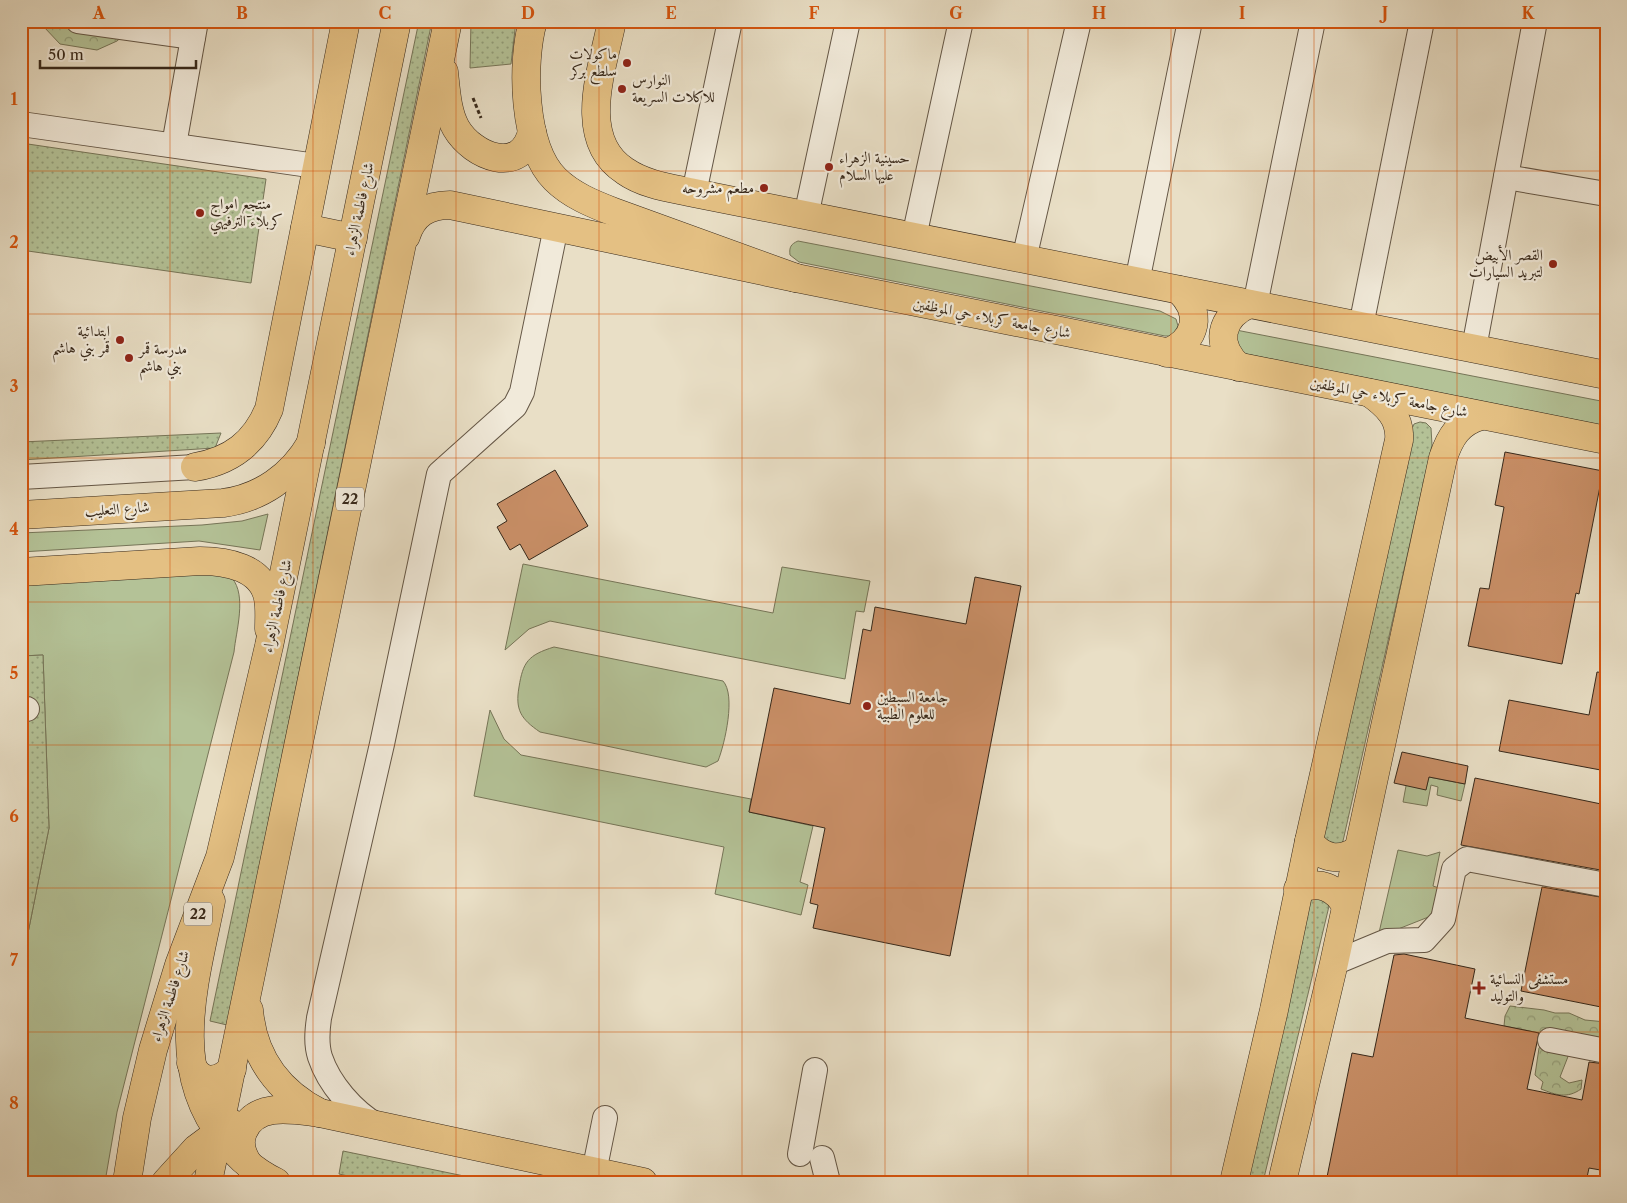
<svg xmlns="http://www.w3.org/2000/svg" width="1627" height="1203" font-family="'Libre Caslon Text',Amiri,serif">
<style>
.grass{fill:#b4c297;stroke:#767558}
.forest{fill:url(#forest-crowns);stroke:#767558}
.garden{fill:url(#garden-dots);stroke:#767558}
.building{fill:#c98f67;stroke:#37281a}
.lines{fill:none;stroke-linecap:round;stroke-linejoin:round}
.minor-casing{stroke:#645645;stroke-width:26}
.major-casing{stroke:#37281a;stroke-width:29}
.highway-casing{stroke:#37281a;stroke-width:29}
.path{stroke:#37281a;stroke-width:3;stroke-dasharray:4 2.5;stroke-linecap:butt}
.minor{stroke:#f1eada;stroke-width:24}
.major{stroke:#e4c083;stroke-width:28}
.highway{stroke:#e4c083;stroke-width:28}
.grid{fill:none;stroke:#d6540d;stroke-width:1;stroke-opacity:0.55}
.poi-dot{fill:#8f2418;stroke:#f1eada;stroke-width:2}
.labels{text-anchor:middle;stroke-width:4.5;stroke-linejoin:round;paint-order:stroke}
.shield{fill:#f1eada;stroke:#6f6254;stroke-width:1}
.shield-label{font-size:14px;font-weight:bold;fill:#37281a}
.poi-label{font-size:15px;fill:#37281a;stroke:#f1eada;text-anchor:start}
.street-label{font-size:15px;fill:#37281a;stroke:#f1eada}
.neatline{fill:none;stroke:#d6540d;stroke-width:2}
.grid-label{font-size:16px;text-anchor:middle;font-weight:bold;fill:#d6540d}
</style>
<defs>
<pattern id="forest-crowns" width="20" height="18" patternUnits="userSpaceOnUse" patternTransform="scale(1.25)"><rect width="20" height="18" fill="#b4c297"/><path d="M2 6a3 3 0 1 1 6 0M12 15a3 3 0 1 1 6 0" fill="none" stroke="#939e7a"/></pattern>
<pattern id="garden-dots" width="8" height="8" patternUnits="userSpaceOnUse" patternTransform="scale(1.25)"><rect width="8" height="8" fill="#b4c297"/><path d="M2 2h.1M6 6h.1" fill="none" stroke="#939e7a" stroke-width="1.8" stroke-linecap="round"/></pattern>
</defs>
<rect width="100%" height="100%" fill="#e9dfc6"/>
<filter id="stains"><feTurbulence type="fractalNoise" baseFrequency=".004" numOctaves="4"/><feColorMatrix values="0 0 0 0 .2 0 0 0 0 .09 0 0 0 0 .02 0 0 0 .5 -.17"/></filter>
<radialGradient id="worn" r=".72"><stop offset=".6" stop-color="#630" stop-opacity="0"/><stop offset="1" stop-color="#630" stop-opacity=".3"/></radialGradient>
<g class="grass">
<path d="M 798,241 L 1160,311 L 1176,319 L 1178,326 L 1172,336 L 1165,336 L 799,262 L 790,255 C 789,247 791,244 798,241 Z"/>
<polygon points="1236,330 1606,402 1606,426 1231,351"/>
<polygon points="268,514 260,550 199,541 21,552 21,533 202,525 242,521"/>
<polygon points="523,564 773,613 782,567 870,581 864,612 856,611 845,679 550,621 529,629 505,650"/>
<path d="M 183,569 L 232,578 C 247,596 236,631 234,652 L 117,1112 L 105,1182 L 21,1182 L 21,968 L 49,828 L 43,655 L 21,656 L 21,579 Z"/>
<path d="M 554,647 L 723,681 C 736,695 725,743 718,761 L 706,767 L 540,732 C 521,719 515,710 519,687 C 523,662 528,655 554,647 Z"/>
<polygon points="490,710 504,739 521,755 751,799 749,812 813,826 800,882 808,885 801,915 715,894 724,847 474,796"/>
<polygon points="1409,770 1414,787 1426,789 1429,777 1465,784 1461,801 1437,795 1438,787 1431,785 1427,806 1403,802"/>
<polygon points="1398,850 1427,856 1440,852 1433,886 1439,888 1431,916 1378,937"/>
</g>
<g class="forest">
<polygon points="21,21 189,21 189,24 125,34 117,41 97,50 60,44 44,27 21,26"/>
<polygon points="1510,1006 1544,1010 1555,1013 1569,1013 1585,1020 1606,1022 1606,1046 1504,1026 1505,1016"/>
<path d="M 1544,1042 L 1569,1054 L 1560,1077 L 1569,1083 L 1582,1080 L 1581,1089 C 1567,1099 1556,1095 1541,1089 L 1543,1082 L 1535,1075 L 1539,1048 Z"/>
</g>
<g class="garden">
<polygon points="419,21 432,21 227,1025 210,1021"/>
<polygon points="471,21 516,21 511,64 470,68"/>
<polygon points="21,143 266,179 251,283 21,250"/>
<polygon points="1420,422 1426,423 1431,428 1432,445 1343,841 1336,850 1322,836 1411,431 1414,424"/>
<polygon points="221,433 215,448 21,460 21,442"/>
<polygon points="43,655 49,828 21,968 21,656"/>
<polygon points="1309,894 1330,902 1263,1182 1241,1182"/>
<polygon points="343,1151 493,1182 375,1182 339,1174"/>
</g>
<g class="building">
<polygon points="1505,452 1603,471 1579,594 1576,593 1562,664 1468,646 1480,588 1489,589 1504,507 1495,505"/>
<polygon points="555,470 588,526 529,560 520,544 510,550 497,527 507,521 497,504"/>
<polygon points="975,577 1021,586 950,956 813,928 818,905 810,903 825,828 749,812 774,688 850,704 863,629 871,631 875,607 966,624"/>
<polygon points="1597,672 1606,673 1606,771 1499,751 1509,700 1589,715"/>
<polygon points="1402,752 1468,766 1465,784 1429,777 1426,790 1394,783"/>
<polygon points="1475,778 1606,805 1606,871 1461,845"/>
<polygon points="1542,887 1606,898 1606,1008 1521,991"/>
<polygon points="1404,954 1475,969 1465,1018 1539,1033 1527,1089 1582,1100 1589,1062 1606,1064 1606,1171 1589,1168 1586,1182 1326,1182 1352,1053 1373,1057 1394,955"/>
</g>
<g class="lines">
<defs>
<g id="minor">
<polyline points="78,21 193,37"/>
<polyline points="21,124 316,166"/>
<polyline points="174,145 196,21"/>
<polyline points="1506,177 1606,194"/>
<polyline points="694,193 730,21"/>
<polyline points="806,216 848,21"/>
<polyline points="914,237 961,21"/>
<polyline points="1024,259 1079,21"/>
<polyline points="1137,282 1190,21"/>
<polyline points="1255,305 1313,21"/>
<polyline points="1361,326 1422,21"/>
<polyline points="1474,348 1535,21"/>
<polyline points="21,477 195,467"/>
<polyline points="21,710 27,709"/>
<polyline points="1334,963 1387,941 1424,940 1443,919 1454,869 1467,859 1606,885"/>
<polyline points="1550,1040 1606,1051"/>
<path d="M 378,1126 C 353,1112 329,1084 320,1057 C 316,1044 317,1032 319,1018 L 382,744 L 439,474 L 515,406 L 522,392 L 556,227"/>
<polyline points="800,1154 815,1070"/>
<polyline points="822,1158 828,1182"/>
<polyline points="594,1172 605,1118"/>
</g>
<g id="major">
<path d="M 533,21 C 521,63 523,147 555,179 C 571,195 593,204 614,212 L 796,278 L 1606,440"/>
<path d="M 612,21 C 603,67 575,139 625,171 C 645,185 671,188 694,193 L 1606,375"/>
<path d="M 1167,353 C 1197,340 1203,313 1179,290"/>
<path d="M 1239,367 C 1214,345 1220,317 1249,304"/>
<path d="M 195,467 C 231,461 255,443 269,409 L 346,21"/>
<path d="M 21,515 L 223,503 C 261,498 292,476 311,443"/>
<path d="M 21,572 L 200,561 C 226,561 262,567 268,598 C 270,608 269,619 269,629"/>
<path d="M 1309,841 C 1322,859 1339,862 1358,850"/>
<path d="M 1298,889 C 1319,881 1335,886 1346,906"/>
<path d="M 211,901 C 195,981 167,1068 224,1139 C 238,1157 255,1172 276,1182"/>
<path d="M 249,1165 C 242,1155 238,1144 243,1132 C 255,1101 295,1110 320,1113 L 643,1182"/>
<polyline points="166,1182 196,1149 231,1123"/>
<path d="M 1234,1182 L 1274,1010 L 1309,841 L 1399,440 C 1401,418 1387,405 1370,393"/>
<path d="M 1282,1182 L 1334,963 L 1443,458 C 1450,437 1459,422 1481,416"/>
</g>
<g id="highway">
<path d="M 444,72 C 446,90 447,112 456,128 C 473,157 521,176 532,132"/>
<polyline points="305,228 353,238"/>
<path d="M 406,236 C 413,214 428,205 450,205 L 796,278"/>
<path d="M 249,1010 C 253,1057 279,1092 320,1113"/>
<path d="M 191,1063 C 199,1084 217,1084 232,1069"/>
<polyline points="127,1182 137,1118 153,1050 179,965 220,857 269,646 397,21"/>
<polyline points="208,1182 448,21"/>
</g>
</defs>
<use href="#minor" class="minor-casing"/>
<use href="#major" class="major-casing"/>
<use href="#highway" class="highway-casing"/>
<polyline class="path" points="473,98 481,118"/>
<use href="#minor" class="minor"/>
<use href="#major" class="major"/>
<use href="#highway" class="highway"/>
</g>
<path class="grid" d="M 170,21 L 170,1182M 313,21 L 313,1182M 456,21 L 456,1182M 599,21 L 599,1182M 742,21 L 742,1182M 885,21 L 885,1182M 1028,21 L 1028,1182M 1171,21 L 1171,1182M 1314,21 L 1314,1182M 1457,21 L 1457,1182M 21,171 L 1606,171M 21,314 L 1606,314M 21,458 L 1606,458M 21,602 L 1606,602M 21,745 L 1606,745M 21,888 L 1606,888M 21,1032 L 1606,1032"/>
<g class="poi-dot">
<circle cx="627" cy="63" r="5"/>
<circle cx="622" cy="89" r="5"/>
<circle cx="829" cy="167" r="5"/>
<circle cx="764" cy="188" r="5"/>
<circle cx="200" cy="213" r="5"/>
<circle cx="1553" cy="264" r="5"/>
<circle cx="120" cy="340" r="5"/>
<circle cx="129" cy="358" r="5"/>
<circle cx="867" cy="706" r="5"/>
<path d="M1476.5 980.5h5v5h5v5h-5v5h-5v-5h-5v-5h5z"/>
</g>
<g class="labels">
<g class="shield">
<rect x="336" y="487.5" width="28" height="23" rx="4"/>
<rect x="184" y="902.5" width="28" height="23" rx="4"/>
</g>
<g class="shield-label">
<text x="350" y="504">22</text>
<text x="198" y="919">22</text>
</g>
<g class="poi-label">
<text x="617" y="59" text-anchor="end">ماكولات<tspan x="617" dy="17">سلطع بركر</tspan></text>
<text x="632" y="85">النوارس<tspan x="632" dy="17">للاكلات السريعة</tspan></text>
<text x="839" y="163">حسينية الزهراء<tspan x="839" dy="17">عليها السلام</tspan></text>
<text x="754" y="193" text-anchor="end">مطعم مشروحه</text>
<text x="210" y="209">منتجع امواج<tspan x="210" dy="17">كربلاء الترفيهي</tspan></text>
<text x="1543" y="260" text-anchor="end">القصر الأبيض<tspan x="1543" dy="17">لتبريد السيارات</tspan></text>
<text x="110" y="336" text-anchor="end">ابتدائية<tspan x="110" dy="17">قمر بني هاشم</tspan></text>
<text x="139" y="354">مدرسة قمر<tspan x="139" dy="17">بني هاشم</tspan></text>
<text x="877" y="702">جامعة السبطين<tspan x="877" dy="17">للعلوم الطبية</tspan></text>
<text x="1490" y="984">مستشفى النسائية<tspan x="1490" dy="17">والتوليد</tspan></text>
</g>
<g class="street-label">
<text transform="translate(359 209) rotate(-78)" y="5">شارع فاطمة الزهراء</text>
<text transform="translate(992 318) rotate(11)" y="5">شارع جامعة كربلاء حي الموظفين</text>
<text transform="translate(1389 397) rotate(11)" y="5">شارع جامعة كربلاء حي الموظفين</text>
<text transform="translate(117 509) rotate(-4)" y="5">شارع التعليب</text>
<text transform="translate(277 606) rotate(-78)" y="5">شارع فاطمة الزهراء</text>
<text transform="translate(170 996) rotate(-72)" y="5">شارع فاطمة الزهراء</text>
</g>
</g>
<rect width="1627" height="1203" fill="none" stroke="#e9dfc6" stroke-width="55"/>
<path d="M40 60v8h156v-8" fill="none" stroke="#37281a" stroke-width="2.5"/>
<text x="48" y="60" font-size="15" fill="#37281a" stroke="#f1eada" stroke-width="4" paint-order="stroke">50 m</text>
<rect x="28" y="28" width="1572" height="1148" class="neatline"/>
<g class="grid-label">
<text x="99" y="19">A</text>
<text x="242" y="19">B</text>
<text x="385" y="19">C</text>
<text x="528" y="19">D</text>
<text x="671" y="19">E</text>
<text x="814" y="19">F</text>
<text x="956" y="19">G</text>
<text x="1099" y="19">H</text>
<text x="1242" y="19">I</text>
<text x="1385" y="19">J</text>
<text x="1528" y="19">K</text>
<text x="14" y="105">1</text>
<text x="14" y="248">2</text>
<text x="14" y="392">3</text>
<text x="14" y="535">4</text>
<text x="14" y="679">5</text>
<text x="14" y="822">6</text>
<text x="14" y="966">7</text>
<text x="14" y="1109">8</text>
</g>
<rect width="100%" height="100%" filter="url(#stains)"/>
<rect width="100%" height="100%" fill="url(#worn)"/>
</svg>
